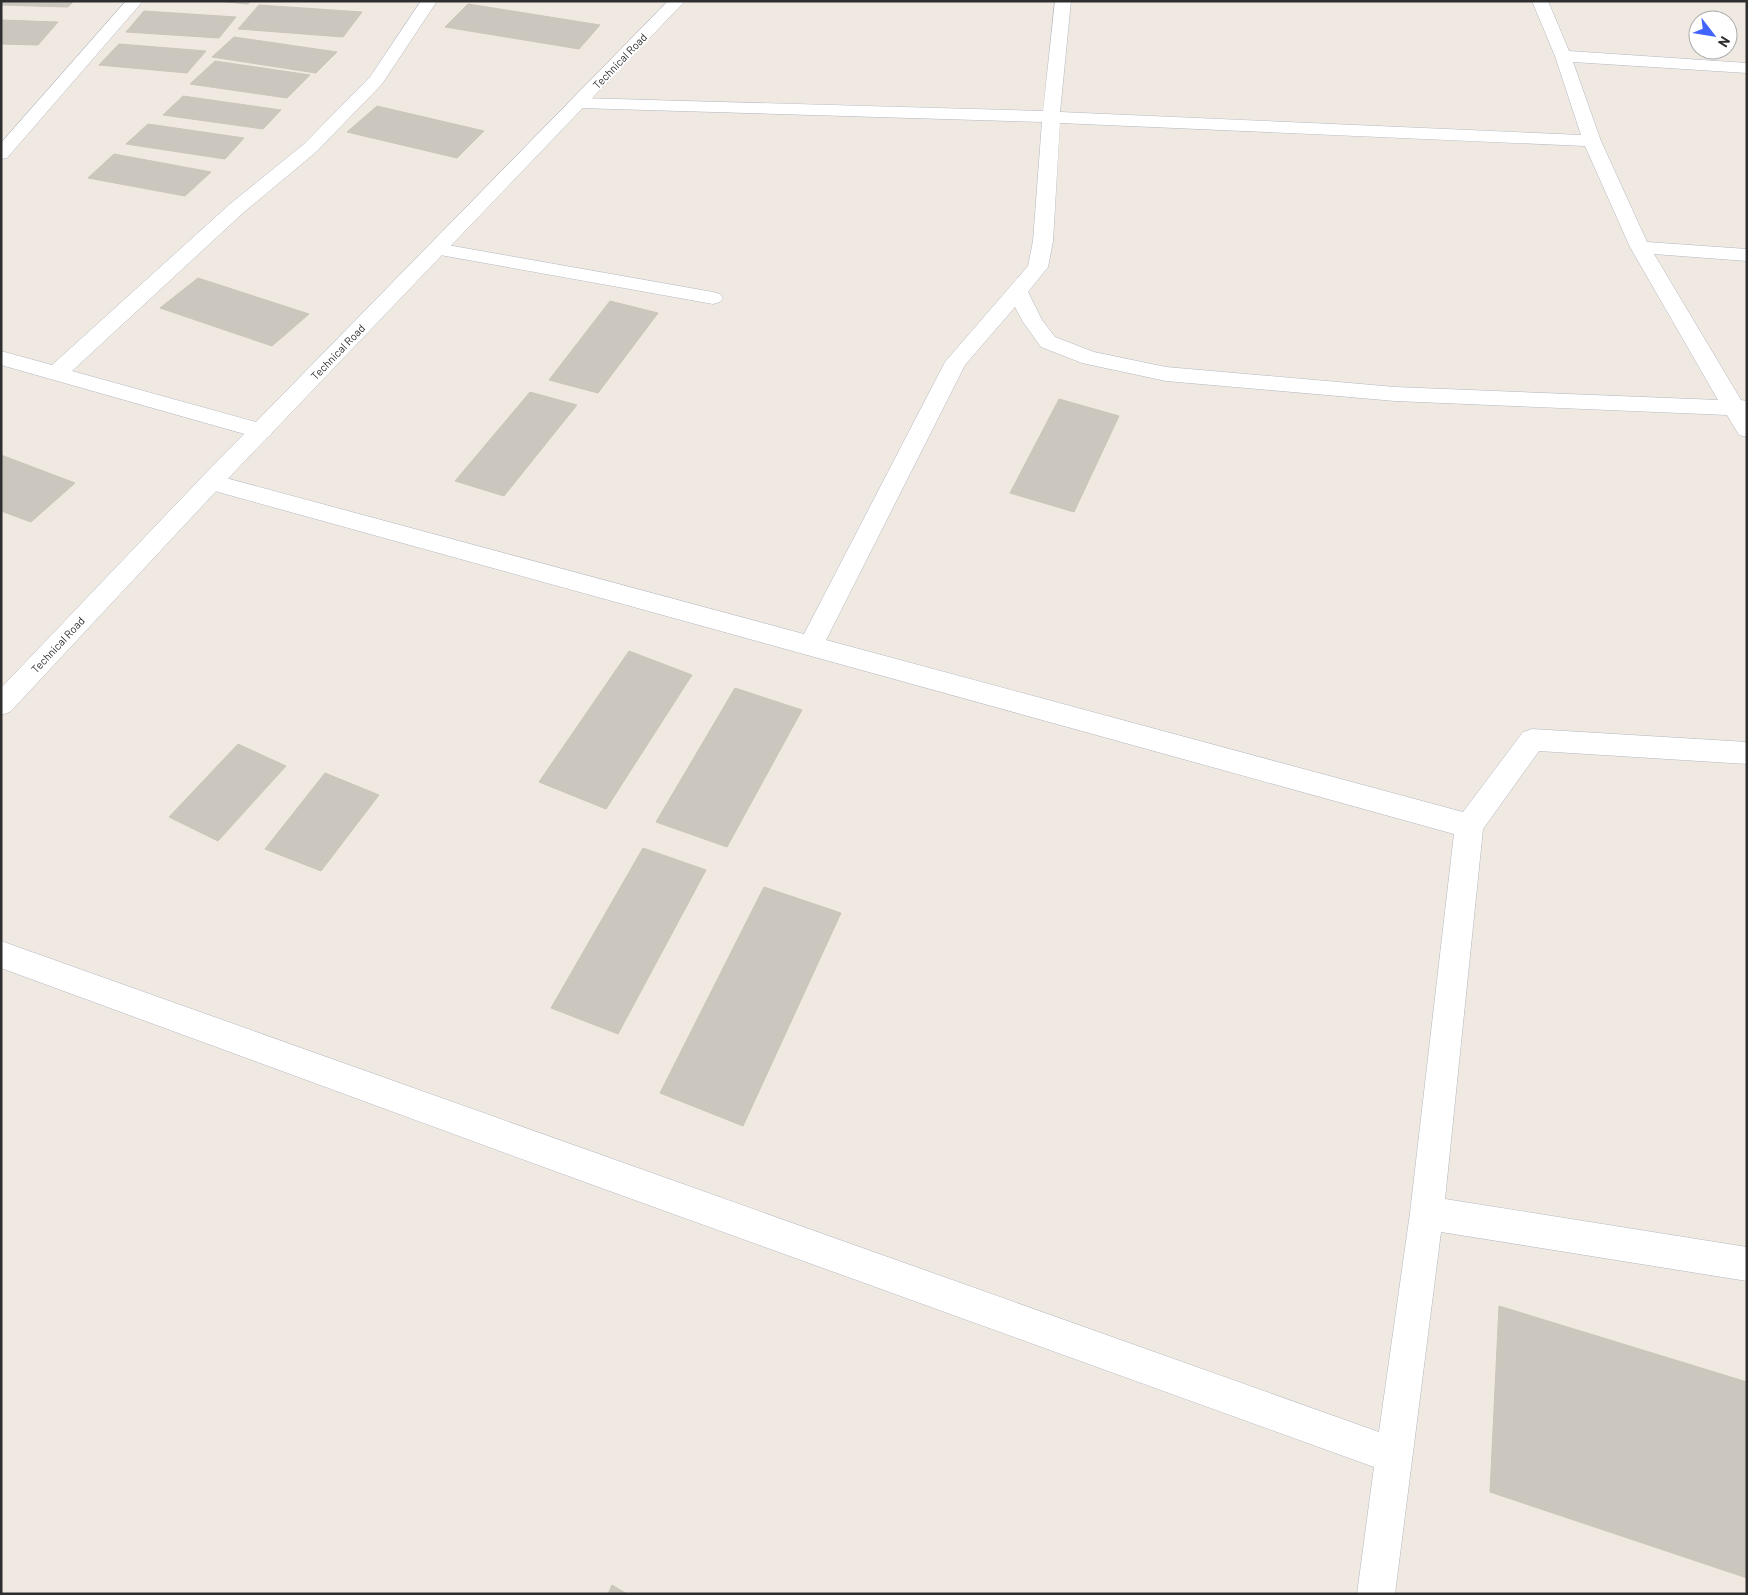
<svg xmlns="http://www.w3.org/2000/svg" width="1748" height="1595" font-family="Barlow,sans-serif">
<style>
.building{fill:#cbc7bf;stroke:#cbc5ba}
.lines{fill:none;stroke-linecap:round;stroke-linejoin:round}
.minor-casing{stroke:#b4b7c1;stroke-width:1}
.tertiary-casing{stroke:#b4b7c1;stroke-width:1}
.minor{fill:#fff;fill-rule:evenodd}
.tertiary{fill:#fff;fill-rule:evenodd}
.labels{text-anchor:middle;stroke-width:4;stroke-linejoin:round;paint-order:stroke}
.far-street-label{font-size:11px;fill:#2e2e2e;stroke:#fff}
</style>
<rect width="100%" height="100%" fill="#efe9e1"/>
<g class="building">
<polygon points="1,1 74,1 68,7 1,5"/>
<polygon points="214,1 251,1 248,4"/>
<polygon points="468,4 600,25 579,49 445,27"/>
<polygon points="259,5 362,12 343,37 238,29"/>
<polygon points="144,11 236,17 219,38 126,32"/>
<polygon points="1,20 58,22 38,45 1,44"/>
<polygon points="234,37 337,52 316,73 212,57"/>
<polygon points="119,44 206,51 187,73 99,65"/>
<polygon points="215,61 310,75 287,98 190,84"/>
<polygon points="183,96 281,110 263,129 163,115"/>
<polygon points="377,106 484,131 457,158 347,132"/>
<polygon points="148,124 244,138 225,159 126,144"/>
<polygon points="114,154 211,172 185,196 88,178"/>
<polygon points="198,278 309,314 272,346 160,308"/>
<polygon points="610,301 658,313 598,393 549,380"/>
<polygon points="530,392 577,405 504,496 455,481"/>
<polygon points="1059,399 1119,416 1074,512 1010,493"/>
<polygon points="1,455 75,483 31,522 1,511"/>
<polygon points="629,651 692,675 606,809 539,782"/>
<polygon points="735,688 802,710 727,847 656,822"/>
<polygon points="238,744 286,766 218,841 169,817"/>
<polygon points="325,773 379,795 321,871 265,849"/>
<polygon points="643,848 706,870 618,1034 551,1008"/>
<polygon points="764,887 841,913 743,1126 660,1093"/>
<polygon points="1499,1306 1747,1382 1747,1578 1490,1492"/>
<polygon points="612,1585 627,1594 608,1594"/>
</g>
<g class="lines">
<defs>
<g id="minor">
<polygon points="126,1 143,1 7,158 1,159 1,143"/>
<polygon points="421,1 437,1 382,84 316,152 244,212 72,371 270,426 273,431 270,436 262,439 1,365 1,351 52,365 230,204 304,144 370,77"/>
<path d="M 1055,1 L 1071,1 L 1060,112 L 1581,135 L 1555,56 L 1532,1 L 1548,1 L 1569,51 L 1747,63 L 1747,73 L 1573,62 L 1601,141 L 1647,242 L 1747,249 L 1747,261 L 1654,254 L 1741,400 L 1747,401 L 1747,437 L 1739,435 L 1727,415 L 1395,401 L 1166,381 L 1082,363 L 1041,347 L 1023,322 L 1015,307 L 965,365 L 826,640 L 1463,812 L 1523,732 L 1532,729 L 1747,742 L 1747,764 L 1539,751 L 1483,829 L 1445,1199 L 1747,1247 L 1747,1281 L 1441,1232 L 1395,1594 L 1357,1594 L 1374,1467 L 571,1177 L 1,968 L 1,941 L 1379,1432 L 1410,1213 L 1454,834 L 211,490 L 203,488 L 200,482 L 203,476 L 211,474 L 804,634 L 945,362 L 1028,266 L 1033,241 L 1042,122 L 580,108 L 574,107 L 571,103 L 574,99 L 580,98 L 1043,111 ZM 1060,123 L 1585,146 L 1630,247 L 1718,400 L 1395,387 L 1166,367 L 1094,352 L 1055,337 L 1042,320 L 1028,292 L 1048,267 L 1053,241 Z"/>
<polygon points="436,243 713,292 720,294 723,298 720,302 713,304 429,253 426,249 429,245"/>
</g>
<polygon id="tertiary" points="668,1 685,1 219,488 10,712 1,715 1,688 203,476"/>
</defs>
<use href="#minor" class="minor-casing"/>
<use href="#tertiary" class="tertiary-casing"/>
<use href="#minor" class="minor"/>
<use href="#tertiary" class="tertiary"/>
</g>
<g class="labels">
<g class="far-street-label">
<text transform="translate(620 61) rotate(-46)" y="4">Technical Road</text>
<text transform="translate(338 352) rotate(-46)" y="4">Technical Road</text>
<text transform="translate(58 645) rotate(-47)" y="4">Technical Road</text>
</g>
</g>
<rect width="1748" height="1595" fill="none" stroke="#2e2e2e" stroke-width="5"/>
<g transform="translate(1713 35) rotate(121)"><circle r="24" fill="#ffffff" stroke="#ababab"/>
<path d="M0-4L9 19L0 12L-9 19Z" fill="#4264fb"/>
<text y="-8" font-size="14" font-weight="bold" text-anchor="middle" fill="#2e2e2e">N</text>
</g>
</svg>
